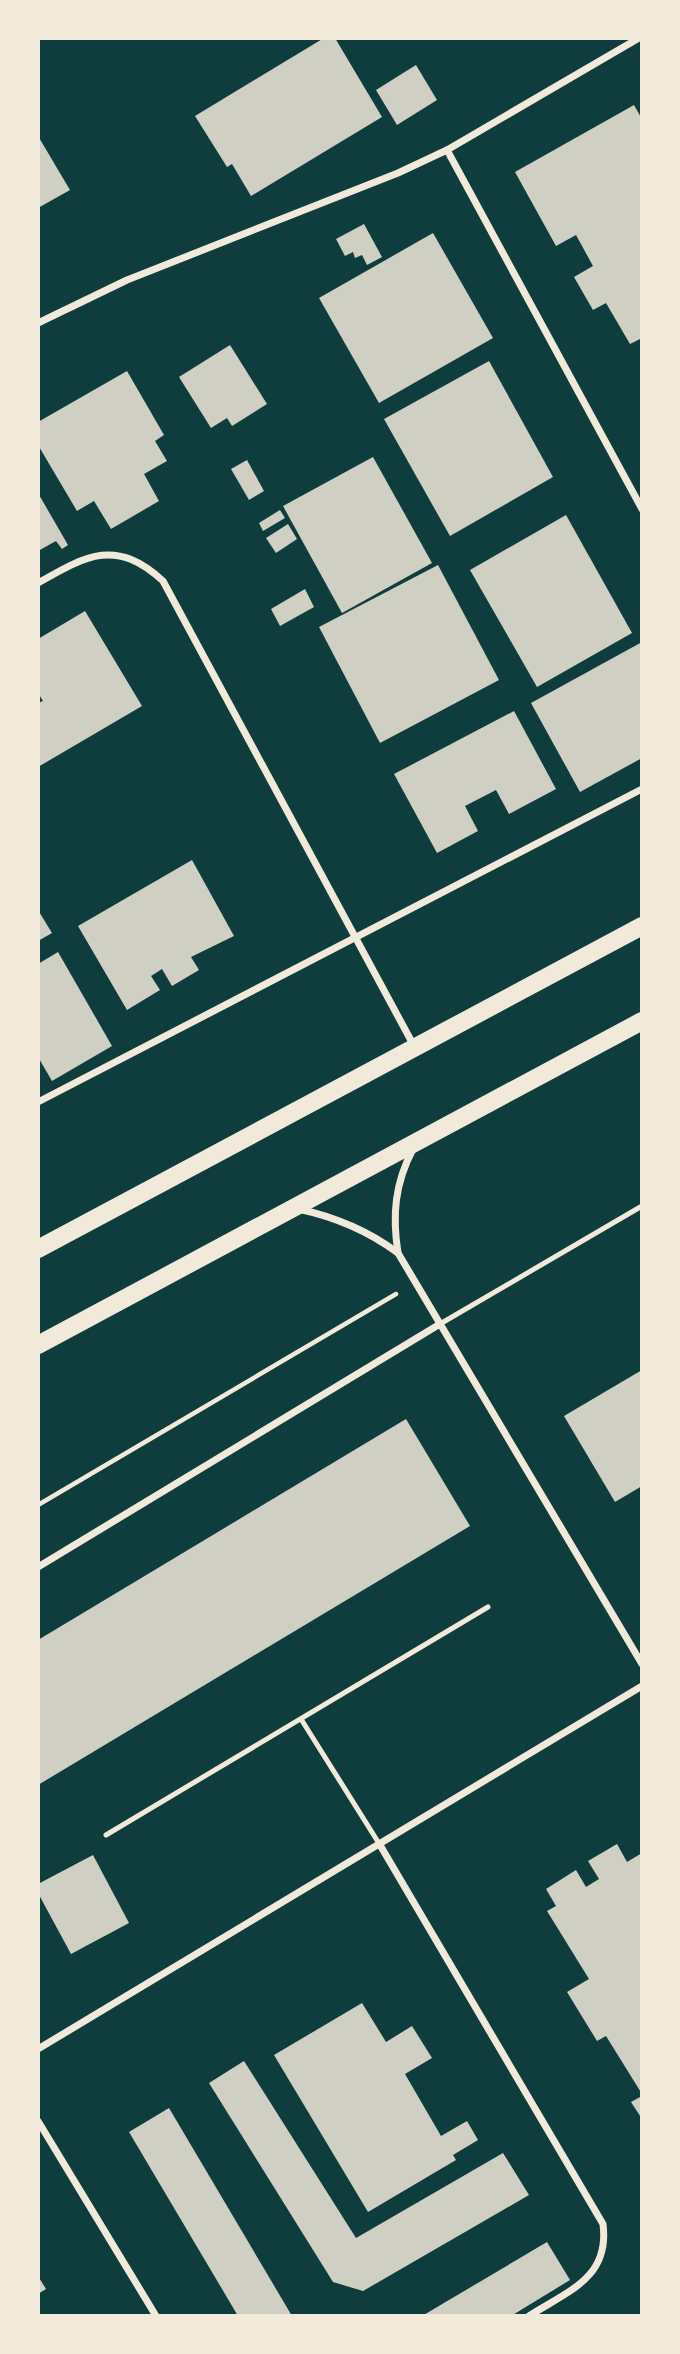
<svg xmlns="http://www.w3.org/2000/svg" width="680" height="2354" font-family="Jost,sans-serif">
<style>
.building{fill:#cfcfc3}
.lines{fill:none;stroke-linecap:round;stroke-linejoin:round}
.path{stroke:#f1e9da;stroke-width:4.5}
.service{stroke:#f1e9da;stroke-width:5}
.minor{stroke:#f1e9da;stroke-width:7}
.primary{stroke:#f1e9da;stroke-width:18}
</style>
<rect width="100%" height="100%" fill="#0f3d3e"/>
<g class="building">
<polygon points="324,38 335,38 382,117 251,196 232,164 227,167 195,116"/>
<polygon points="416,65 437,100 397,125 376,90"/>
<polygon points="634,105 642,119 642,338 630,344 606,303 593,310 574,277 593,266 576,235 556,246 515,172"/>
<polygon points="38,136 70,190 38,208"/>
<polygon points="364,224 382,257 367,265 362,255 355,258 353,252 345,256 336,239"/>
<polygon points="433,233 493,338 379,403 319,298"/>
<polygon points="230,345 267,404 232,426 227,418 211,428 179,377"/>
<polygon points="489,361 553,477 450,536 384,419"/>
<polygon points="127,371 164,435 155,441 167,461 144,474 159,501 111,529 94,501 77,511 38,445 38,422"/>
<polygon points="373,457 432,563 342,613 283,506"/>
<polygon points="247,460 264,491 249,500 231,469"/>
<polygon points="38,493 68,545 62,549 56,541 38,551"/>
<polygon points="280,510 285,518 263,531 259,523"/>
<polygon points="566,515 632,633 537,687 470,570"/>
<polygon points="288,524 297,539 276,553 266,538"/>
<polygon points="438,565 499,680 380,743 319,627"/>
<polygon points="305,589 314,607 280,626 271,609"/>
<polygon points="85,611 142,706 38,767 38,703 43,701 38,693 38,639"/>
<polygon points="642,642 642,758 580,792 531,703"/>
<polygon points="514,711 556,789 509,814 496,790 465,806 478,831 437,853 394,774"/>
<polygon points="192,860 234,936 191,957 199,970 172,986 162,969 151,976 160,990 127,1010 78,926"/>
<polygon points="38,910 52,933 38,941"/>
<polygon points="58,952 112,1046 52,1081 38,1057 38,964"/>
<polygon points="642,1370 642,1486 615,1502 564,1416"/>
<polygon points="406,1419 470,1526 38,1785 38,1640"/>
<polygon points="617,1844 627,1862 642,1853 642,2094 606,2036 597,2041 567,1992 589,1979 547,1911 556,1906 546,1889 576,1870 586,1887 599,1879 588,1861"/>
<polygon points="93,1855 129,1923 71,1954 38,1893 38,1884"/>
<polygon points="362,2003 386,2042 412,2026 432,2058 405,2074 441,2136 467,2121 478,2140 453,2155 456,2160 368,2212 274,2055"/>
<polygon points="244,2061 356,2238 503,2153 529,2195 363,2291 333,2282 209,2083"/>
<polygon points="642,2096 642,2119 631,2102"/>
<polygon points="169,2108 292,2316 238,2316 129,2132"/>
<polygon points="547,2242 570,2280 511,2316 422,2316"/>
<polygon points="38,2276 46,2289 38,2294"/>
</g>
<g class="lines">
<polyline class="path" points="38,1505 396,1294"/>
<g class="service">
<polyline points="440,1324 642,1206"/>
<polyline points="301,1719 380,1845"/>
<polyline points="106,1835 488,1607"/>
</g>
<g class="minor">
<polyline points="447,150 642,509"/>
<polyline points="38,323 127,280 398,173 447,150 639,38"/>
<path d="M 38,583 C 87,555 116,538 163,581 L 414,1046"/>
<polyline points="38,1102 642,789"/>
<path d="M 298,1209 C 336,1217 367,1230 398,1253 L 642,1664"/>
<path d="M 398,1253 C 392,1215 395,1183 413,1149"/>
<polyline points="38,1567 440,1324"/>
<path d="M 380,1845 L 603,2224 C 610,2278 568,2291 529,2316"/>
<polyline points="38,2049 642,1686"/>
<polyline points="38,2121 156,2316"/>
</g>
<g class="primary">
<polyline points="38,1249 642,926"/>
<polyline points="38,1345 642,1021"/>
</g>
</g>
<rect width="680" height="2354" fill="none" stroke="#f1e9da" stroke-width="80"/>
</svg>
